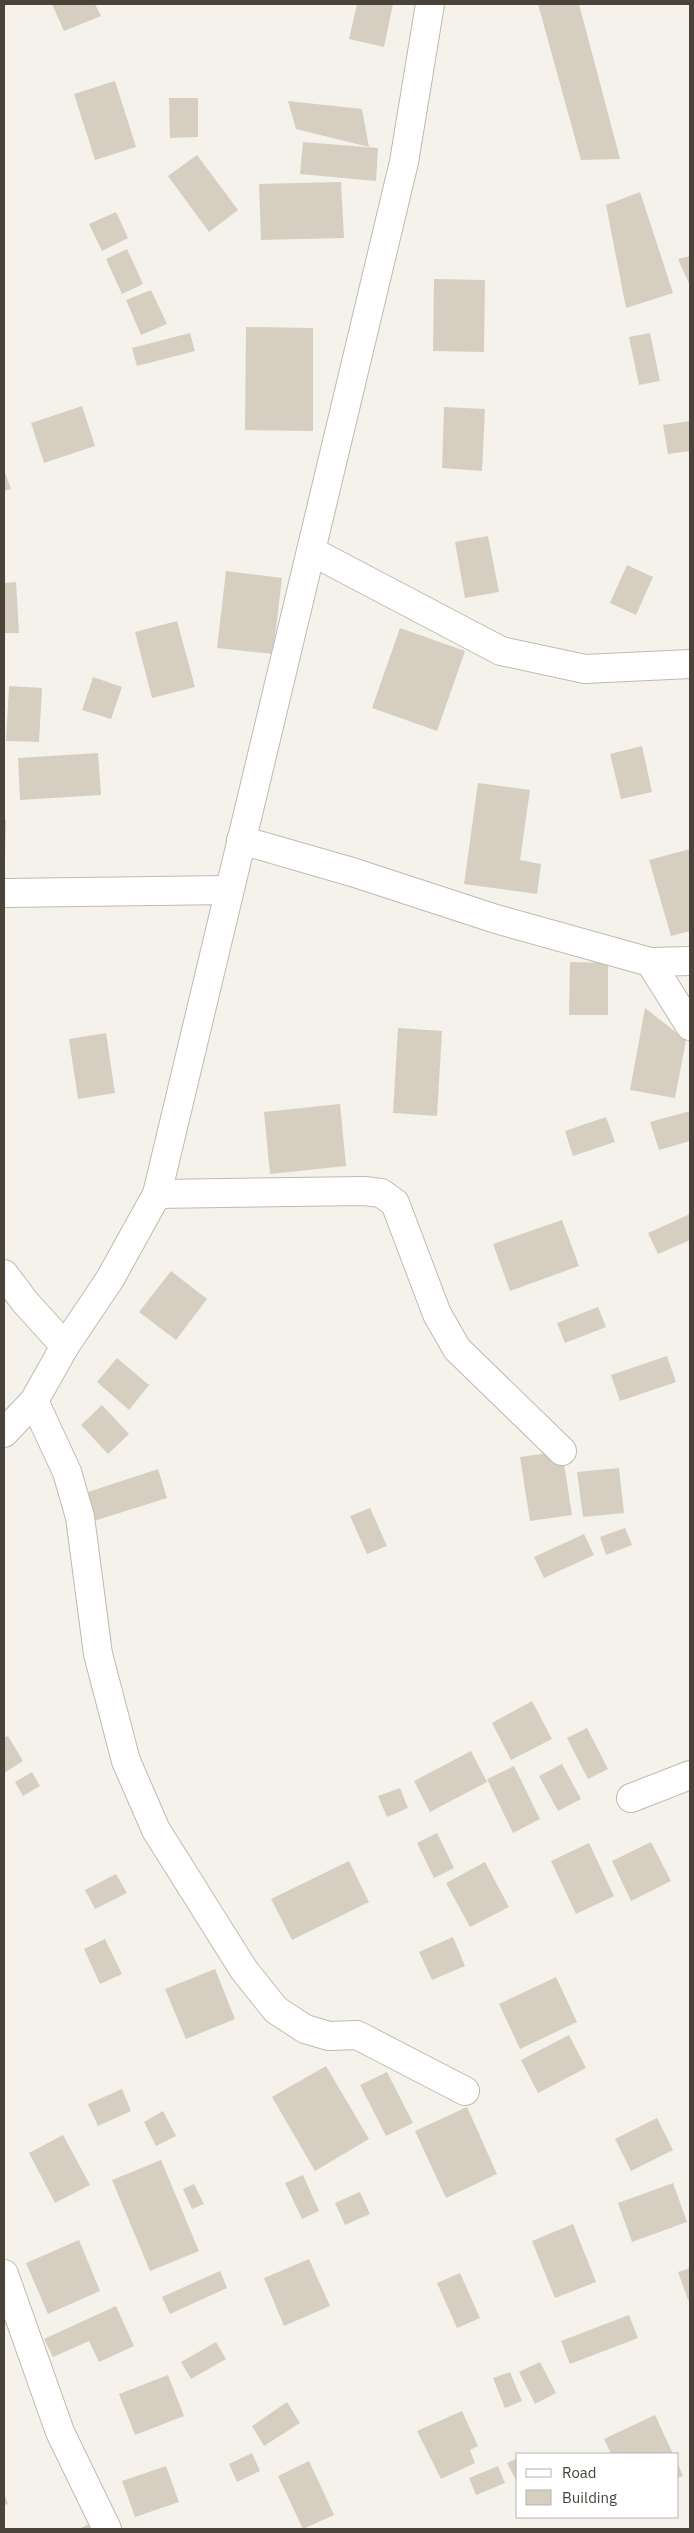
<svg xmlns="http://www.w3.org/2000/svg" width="694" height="2533" font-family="'IBM Plex Sans',sans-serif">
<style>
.building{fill:#d6cfc1}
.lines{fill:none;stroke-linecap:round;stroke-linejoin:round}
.street-casing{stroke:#c0baae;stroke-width:30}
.street{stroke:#fff;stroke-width:28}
</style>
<rect width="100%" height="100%" fill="#f5f2eb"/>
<g class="building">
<polygon points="52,4 95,4 101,16 64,31"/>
<polygon points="357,4 393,4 384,47 349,39"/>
<polygon points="538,4 579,4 620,159 581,160"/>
<polygon points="115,81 136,147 95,160 74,94"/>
<polygon points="169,98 198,98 198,137 170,138"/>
<polygon points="288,101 362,109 369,147 296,129"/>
<polygon points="303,142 378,148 376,181 300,174"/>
<polygon points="197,155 238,210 209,232 168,176"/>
<polygon points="341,182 344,238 261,240 259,184"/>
<polygon points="640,192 673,293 626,308 606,205"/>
<polygon points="116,212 128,238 102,251 89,224"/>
<polygon points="127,249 143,284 122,294 106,259"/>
<polygon points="690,256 690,286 678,259"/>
<polygon points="434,279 485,280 484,352 433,351"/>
<polygon points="151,290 167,324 141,335 126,300"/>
<polygon points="246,327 313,328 313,431 245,430"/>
<polygon points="190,333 195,351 137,366 132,348"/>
<polygon points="650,333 660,381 639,385 629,337"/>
<polygon points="82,406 95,446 44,463 31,423"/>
<polygon points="444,407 485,409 482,471 442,468"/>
<polygon points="690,421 690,451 668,454 663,425"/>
<polygon points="4,470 11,489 4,491"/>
<polygon points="488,536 499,592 465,598 455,542"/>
<polygon points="627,565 653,577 636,615 610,603"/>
<polygon points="226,571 282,578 273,654 217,648"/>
<polygon points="16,582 19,633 4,633 4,583"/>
<polygon points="177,621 195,687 152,698 135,632"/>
<polygon points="400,628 465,651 437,731 372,708"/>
<polygon points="93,677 122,687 111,719 82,710"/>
<polygon points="9,686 42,688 39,742 6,741"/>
<polygon points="642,746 652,792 621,799 610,754"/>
<polygon points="98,753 101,795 20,800 18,758"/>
<polygon points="478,783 530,790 520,860 541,864 537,894 464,884"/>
<polygon points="4,820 6,820 5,856 4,856"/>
<polygon points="690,849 690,931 671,936 649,860"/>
<polygon points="570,962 608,963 608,1015 569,1015"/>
<polygon points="645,1008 686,1040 675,1098 630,1090"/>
<polygon points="398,1028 442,1031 437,1116 393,1113"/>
<polygon points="106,1033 115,1093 78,1099 69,1039"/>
<polygon points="340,1104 346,1166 270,1174 264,1112"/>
<polygon points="690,1111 690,1141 659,1150 650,1122"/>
<polygon points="606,1117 615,1142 573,1156 565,1131"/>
<polygon points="690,1214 690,1240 658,1254 648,1233"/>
<polygon points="562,1220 579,1266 510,1291 493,1244"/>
<polygon points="171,1271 207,1299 176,1340 139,1312"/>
<polygon points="598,1307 606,1327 565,1343 557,1323"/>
<polygon points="667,1356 676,1382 620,1401 611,1375"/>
<polygon points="117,1358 149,1385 129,1410 97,1382"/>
<polygon points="102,1405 129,1434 108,1454 81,1425"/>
<polygon points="562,1451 572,1515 530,1521 520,1457"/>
<polygon points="619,1468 624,1513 583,1517 577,1472"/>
<polygon points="158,1469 167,1498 94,1521 85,1493"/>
<polygon points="370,1508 387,1546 367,1554 350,1516"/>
<polygon points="625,1528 632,1545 606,1555 600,1537"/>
<polygon points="584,1534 594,1555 544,1578 534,1557"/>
<polygon points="532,1701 552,1739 511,1760 492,1723"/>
<polygon points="587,1728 608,1769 588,1779 567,1738"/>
<polygon points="8,1736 23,1761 4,1773 4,1738"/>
<polygon points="471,1751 487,1782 430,1812 414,1781"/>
<polygon points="562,1764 581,1799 558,1811 539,1776"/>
<polygon points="514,1766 540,1819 513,1833 487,1779"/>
<polygon points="32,1772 40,1786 23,1796 15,1782"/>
<polygon points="400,1788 408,1808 387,1817 378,1796"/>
<polygon points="437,1833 454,1868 434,1878 417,1843"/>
<polygon points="651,1842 671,1881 631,1901 612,1861"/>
<polygon points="589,1843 614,1896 576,1914 551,1861"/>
<polygon points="349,1861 369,1902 292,1940 271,1899"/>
<polygon points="485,1862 509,1907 470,1927 446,1883"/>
<polygon points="116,1874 127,1893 95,1909 85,1890"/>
<polygon points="453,1937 465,1966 432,1980 419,1952"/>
<polygon points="105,1939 122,1974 100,1984 84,1949"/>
<polygon points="215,1969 235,2019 186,2039 165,1989"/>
<polygon points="556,1977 577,2022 520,2049 499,2004"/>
<polygon points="569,2035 586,2068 538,2093 521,2060"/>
<polygon points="326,2066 369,2139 315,2171 272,2097"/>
<polygon points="387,2072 413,2123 386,2136 360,2085"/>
<polygon points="122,2089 131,2111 98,2126 88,2104"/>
<polygon points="467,2107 497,2174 446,2198 415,2131"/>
<polygon points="163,2111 176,2136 156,2146 144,2122"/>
<polygon points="657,2118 673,2150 631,2171 615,2139"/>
<polygon points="63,2135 90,2185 55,2203 29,2153"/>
<polygon points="161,2160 199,2251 150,2271 112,2180"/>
<polygon points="303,2175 319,2211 302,2219 285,2183"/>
<polygon points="673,2183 687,2222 632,2242 618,2203"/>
<polygon points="194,2184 204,2204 192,2209 183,2189"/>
<polygon points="360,2192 370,2214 345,2225 335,2203"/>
<polygon points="573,2224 596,2282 555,2298 532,2241"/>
<polygon points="79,2240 100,2291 48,2314 26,2263"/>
<polygon points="309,2259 330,2306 284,2326 264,2278"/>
<polygon points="690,2268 690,2305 678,2272"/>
<polygon points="220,2271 227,2288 170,2314 162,2297"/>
<polygon points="460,2273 480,2318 457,2328 437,2283"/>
<polygon points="116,2306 134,2346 99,2362 89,2341 53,2357 44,2339"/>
<polygon points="629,2315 638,2338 570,2364 561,2341"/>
<polygon points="216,2342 226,2359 191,2379 181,2362"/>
<polygon points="540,2362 556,2393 535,2404 519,2372"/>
<polygon points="510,2372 522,2401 505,2408 493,2378"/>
<polygon points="168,2375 184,2416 135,2435 119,2394"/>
<polygon points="287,2402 300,2423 264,2446 252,2426"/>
<polygon points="462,2411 478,2446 470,2450 475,2463 441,2479 417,2431"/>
<polygon points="655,2415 673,2454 611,2454 604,2439"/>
<polygon points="252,2453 260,2471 237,2482 229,2464"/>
<polygon points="518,2458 518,2479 516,2480 507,2463"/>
<polygon points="309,2461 334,2515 303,2529 278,2476"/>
<polygon points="678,2464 683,2476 678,2478"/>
<polygon points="166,2466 179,2502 135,2517 122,2481"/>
<polygon points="498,2466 505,2483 476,2495 469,2478"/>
<polygon points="4,2493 8,2504 4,2505"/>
<polygon points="89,2524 92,2529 79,2529"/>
</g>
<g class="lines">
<defs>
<g id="street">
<polyline points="311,551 501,651 585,669 690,664"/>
<polyline points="241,840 352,872 496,919 650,962 690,1026"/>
<polyline points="4,893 229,890"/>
<polyline points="650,962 690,961"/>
<polyline points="157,1194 364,1191 381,1193 395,1203 437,1314 457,1349 562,1451"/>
<polyline points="4,1274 25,1302 65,1346"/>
<polyline points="34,1401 67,1472 80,1517 98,1654 126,1761 156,1830 244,1970 276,2010 305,2029 329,2036 357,2035 465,2091"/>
<polyline points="4,1433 34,1401 65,1346 110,1279 157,1194 404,162 430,4"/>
<polyline points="631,1798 690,1775"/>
<polyline points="4,2274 60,2432 107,2529"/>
</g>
</defs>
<use href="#street" class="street-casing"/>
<use href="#street" class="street"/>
</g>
<rect width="694" height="2533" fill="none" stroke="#494339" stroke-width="10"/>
<rect x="516" y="2453" width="162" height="65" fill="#ffffff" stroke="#b6b4b0"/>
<rect x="526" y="2469" width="25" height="8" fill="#ffffff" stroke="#b6b4b0"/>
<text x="562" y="2478" font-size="15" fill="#494339">Road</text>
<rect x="526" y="2490" width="25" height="15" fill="#d6cfc1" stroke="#b6b4b0"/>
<text x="562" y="2503" font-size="15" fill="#494339">Building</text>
</svg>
